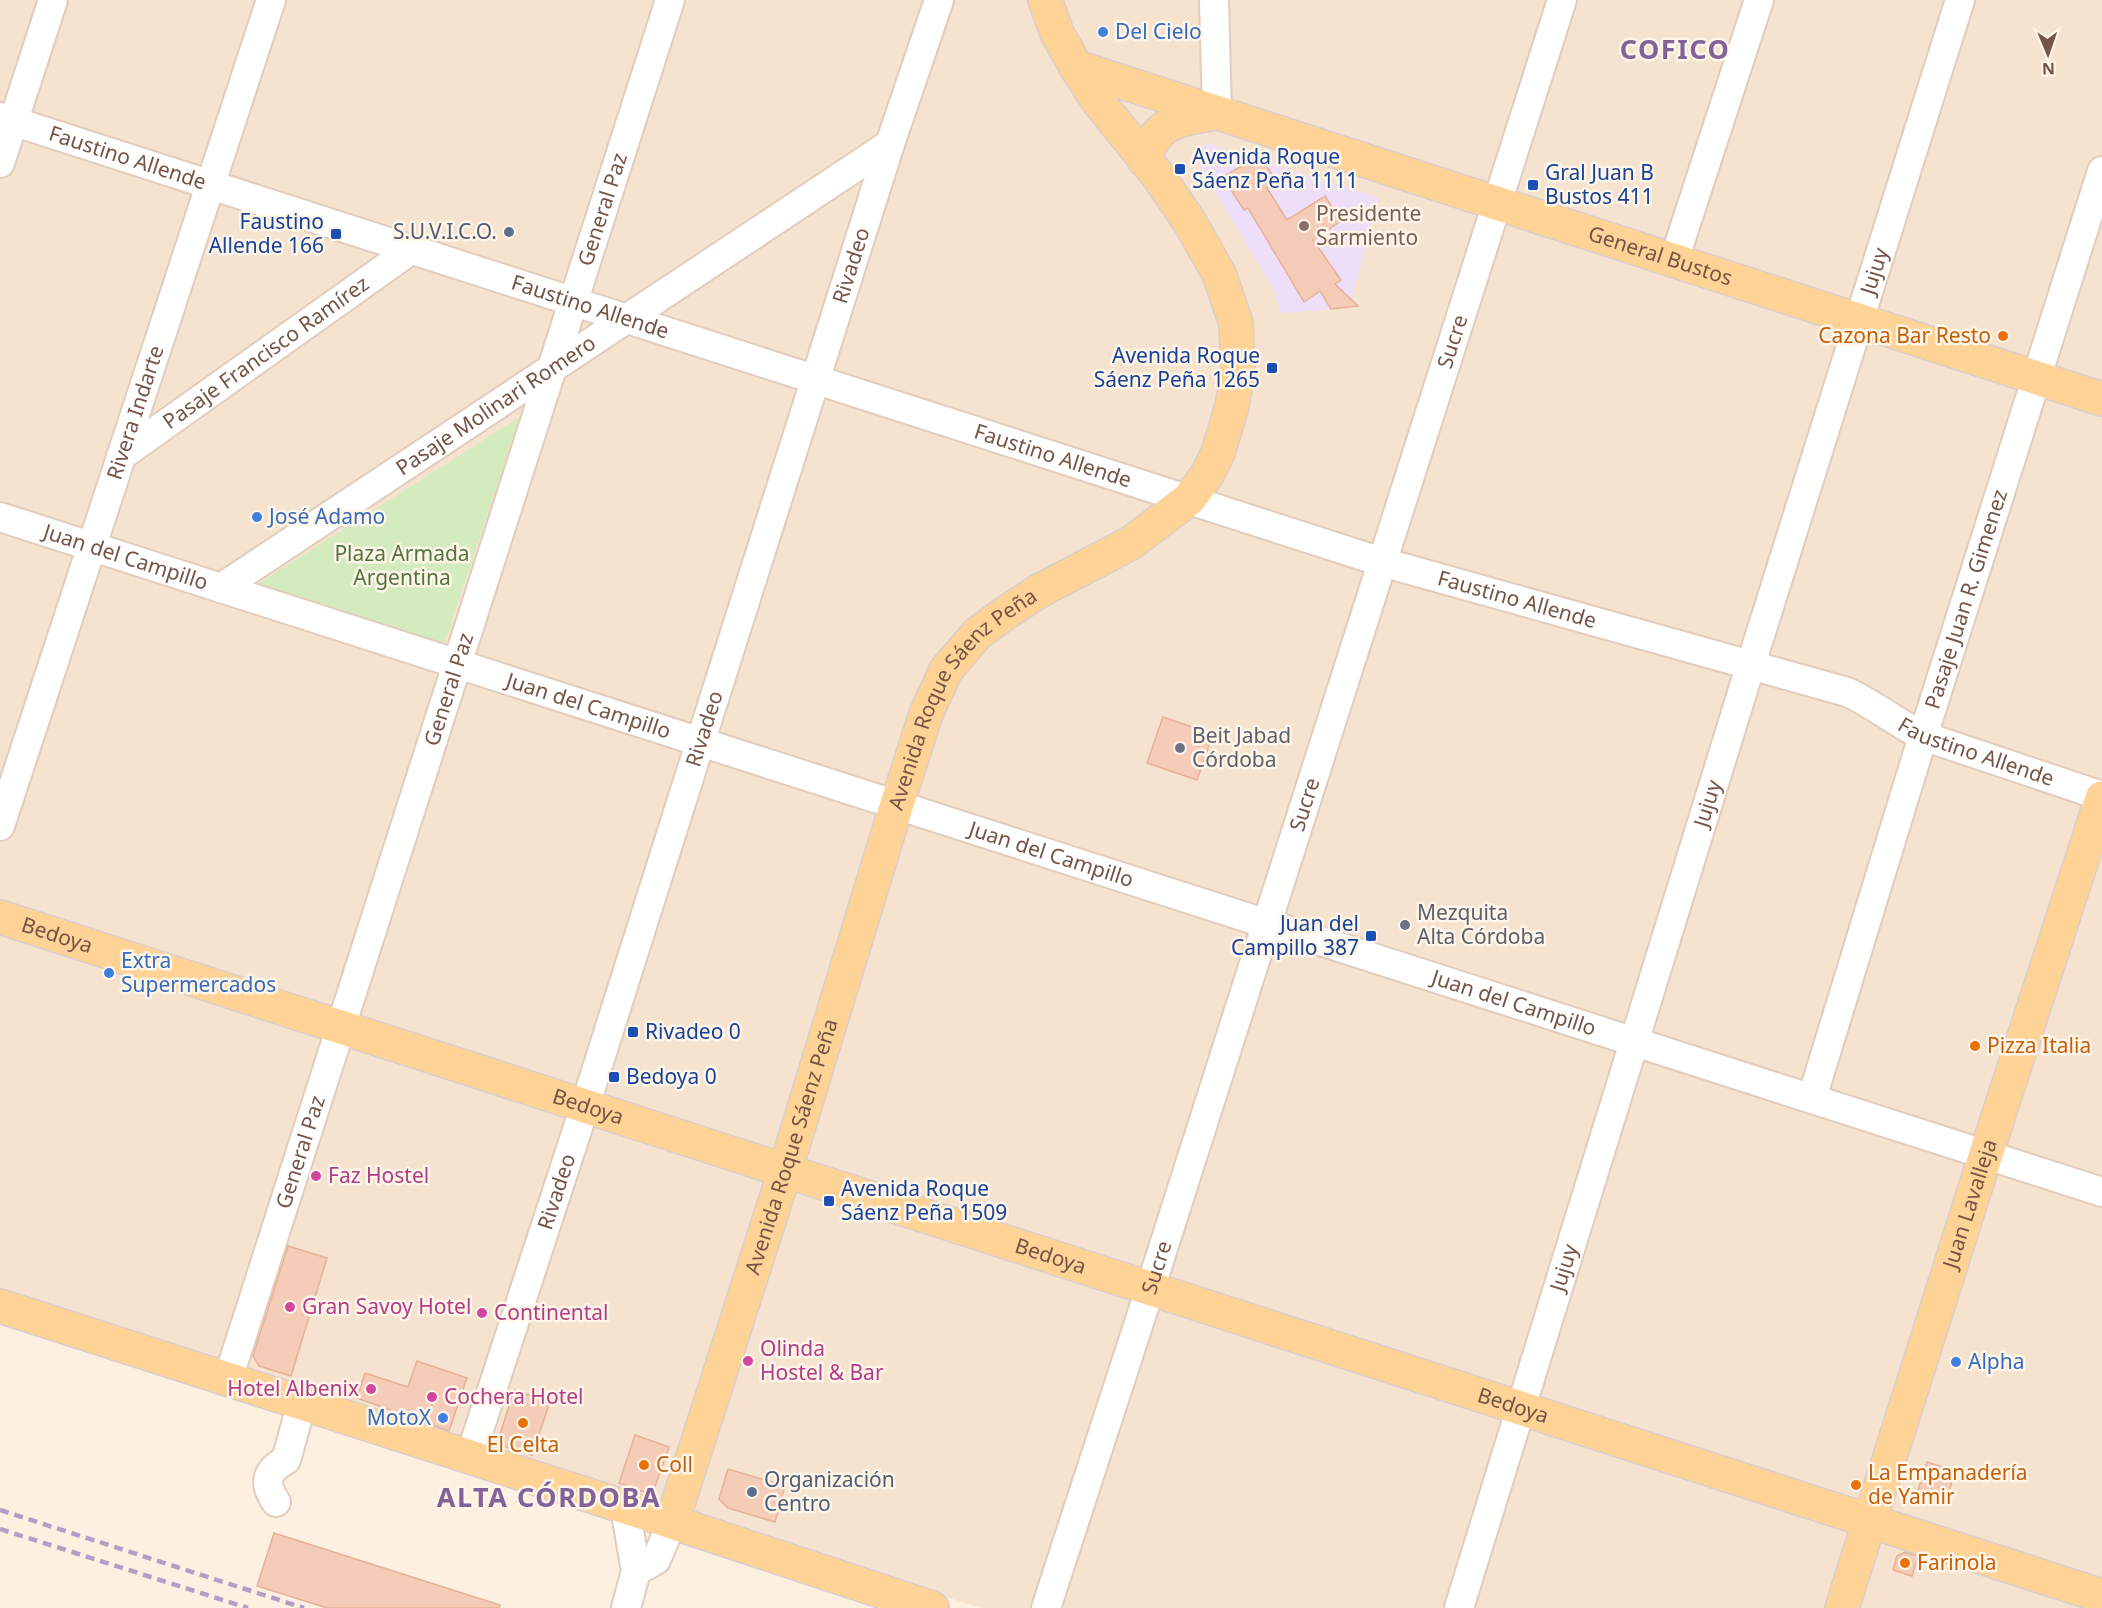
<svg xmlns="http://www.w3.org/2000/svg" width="2102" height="1608" font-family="'Noto Sans',sans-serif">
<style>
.residential{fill:#f5e2cf}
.education{fill:#eedef9}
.green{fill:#d3ebbf}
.building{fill:#f4ccb7;stroke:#e7b197;stroke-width:1.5}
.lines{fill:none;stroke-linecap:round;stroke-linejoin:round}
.minor-casing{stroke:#e2ccbc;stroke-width:32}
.major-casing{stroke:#d8cfcb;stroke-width:36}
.minor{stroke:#fff;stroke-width:28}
.major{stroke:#ffd296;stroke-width:33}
.rail{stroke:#b29fc7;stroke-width:4.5;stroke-dasharray:9 6;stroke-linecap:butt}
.shop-dot{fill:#3f7fe0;stroke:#fff5e8;stroke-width:2}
.transit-dot{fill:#1a4fb4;stroke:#fff5e8;stroke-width:2}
.education-dot{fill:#8d6e63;stroke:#fff5e8;stroke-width:2}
.service-dot{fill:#5c6f8a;stroke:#fff5e8;stroke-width:2}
.food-dot{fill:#e8710a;stroke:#fff5e8;stroke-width:2}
.worship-dot{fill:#6b7280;stroke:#fff5e8;stroke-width:2}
.hotel-dot{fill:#d1479c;stroke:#fff5e8;stroke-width:2}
.labels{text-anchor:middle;stroke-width:5;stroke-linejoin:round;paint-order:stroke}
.shop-label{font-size:21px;fill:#366cbe;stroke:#fff5e8;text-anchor:start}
.transit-label{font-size:21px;fill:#164399;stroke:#fff5e8;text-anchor:start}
.street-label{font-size:21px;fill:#755447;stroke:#fff5e8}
.education-label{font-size:21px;fill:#785e54;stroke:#fff5e8;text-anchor:start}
.service-label{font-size:21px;fill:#4e5e75;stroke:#fff5e8;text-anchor:end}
.food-label{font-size:21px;fill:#c56008;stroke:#fff5e8;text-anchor:start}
.park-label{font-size:21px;fill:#51763c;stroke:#fff5e8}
.worship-label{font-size:21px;fill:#5b616d;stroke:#fff5e8;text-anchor:start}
.hotel-label{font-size:21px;fill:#b23c85;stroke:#fff5e8;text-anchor:start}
.district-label{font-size:27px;font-weight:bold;letter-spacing:1.5px;fill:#836299;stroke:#fff5e8}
</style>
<rect width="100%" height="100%" fill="#fdf0e1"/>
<polygon class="residential" points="0,0 2102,0 2102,1608 981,1608 0,1297"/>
<polygon class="education" points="1209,144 1379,198 1349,308 1281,313 1274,290 1196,160 1195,152 1199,146"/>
<polygon class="green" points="520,417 444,645 256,585"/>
<g class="building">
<polygon points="1250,161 1265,164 1277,182 1267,188 1287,220 1325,196 1341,221 1313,240 1341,280 1335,284 1358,306 1331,309 1320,291 1304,302 1248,208 1244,210 1225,181 1229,179 1226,175"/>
<polygon points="1163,717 1213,734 1197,780 1147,763"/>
<polygon points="288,1246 327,1258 291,1376 259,1366 253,1356"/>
<polygon points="417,1361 467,1378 449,1431 357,1398 365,1373 408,1387"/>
<polygon points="514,1390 550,1402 532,1455 497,1444"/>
<polygon points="635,1435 669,1447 652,1495 619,1483"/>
<polygon points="1927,1462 1955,1471 1946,1502 1917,1493"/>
<polygon points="728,1469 785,1486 775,1522 728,1508 719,1499"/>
<polygon points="274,1533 500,1605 499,1608 327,1608 257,1586"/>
<polygon points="1905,1552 1918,1556 1912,1576 1893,1570 1897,1556"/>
</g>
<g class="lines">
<defs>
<g id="minor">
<polyline points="1214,0 1217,113"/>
<path id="s1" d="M 0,117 L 1382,562 L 1847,692 C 1874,704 1896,723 1923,736 L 2102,796"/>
<polyline points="0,163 53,0"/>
<polyline points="1674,260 1759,0"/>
<path id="s2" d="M 121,456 L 412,249"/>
<path id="s3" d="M 0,517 L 2102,1192"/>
<path id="s4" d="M 221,588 L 890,144"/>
<path id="s5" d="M 0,826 L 271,0"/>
<path id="s6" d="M 1812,1098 L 1923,736 L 2102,171"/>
<path id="s7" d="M 228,1379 L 670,0"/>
<path id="s8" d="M 470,1457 L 585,1106 L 890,144 L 939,0"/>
<path d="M 276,1502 C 263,1483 266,1471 286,1460 L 302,1403"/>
<polyline points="625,1508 636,1571 626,1608"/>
<polyline points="636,1571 656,1560 672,1522"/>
<path id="s9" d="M 1046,1608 L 1150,1289 L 1562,0"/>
<path id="s10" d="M 1459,1608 L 1751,664 L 1960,0"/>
</g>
<g id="major">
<path id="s11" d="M 1076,67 L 2102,399"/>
<path d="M 1144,160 C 1157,120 1179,120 1215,113"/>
<path id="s12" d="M 0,917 L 2102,1596"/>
<polyline points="0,1306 672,1522 932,1608"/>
<path id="s13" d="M 672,1522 L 785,1171 L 897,804 L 926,714 L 946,670 L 978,633 L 1004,614 L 1039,591 L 1131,543 L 1189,499 L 1207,475 L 1218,453 L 1232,406 L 1238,368 L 1236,323 L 1219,274 L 1189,221 L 1159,177 L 1098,101 L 1076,67 L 1057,33 L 1045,0"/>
<path id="s14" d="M 1842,1608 L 1986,1154 L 2102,798"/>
</g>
</defs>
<use href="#minor" class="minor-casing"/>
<use href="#major" class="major-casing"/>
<use href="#minor" class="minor"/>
<use href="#major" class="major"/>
<g class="rail">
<polyline points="0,1510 304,1608"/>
<polyline points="0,1529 248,1608"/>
</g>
</g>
<g class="shop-dot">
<circle cx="1103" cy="32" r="6"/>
<circle cx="257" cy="517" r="6"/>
<circle cx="109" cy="973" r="6"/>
<circle cx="1956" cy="1362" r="6"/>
<circle cx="443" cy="1418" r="6"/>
</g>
<g class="transit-dot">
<rect x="1174" y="163" width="12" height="12" rx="3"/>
<rect x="1527" y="179" width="12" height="12" rx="3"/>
<rect x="330" y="228" width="12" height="12" rx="3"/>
<rect x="1266" y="362" width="12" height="12" rx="3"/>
<rect x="1365" y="930" width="12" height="12" rx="3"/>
<rect x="627" y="1026" width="12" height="12" rx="3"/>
<rect x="608" y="1071" width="12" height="12" rx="3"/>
<rect x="823" y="1195" width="12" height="12" rx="3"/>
</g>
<circle class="education-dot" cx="1304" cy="226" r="6"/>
<g class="service-dot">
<circle cx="509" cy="232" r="6"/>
<circle cx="752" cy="1492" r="6"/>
</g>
<g class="food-dot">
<circle cx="2003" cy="336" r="6"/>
<circle cx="1975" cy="1046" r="6"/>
<circle cx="523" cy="1423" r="6"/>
<circle cx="644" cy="1465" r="6"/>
<circle cx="1856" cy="1485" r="6"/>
<circle cx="1905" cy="1563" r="6"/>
</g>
<g class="worship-dot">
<circle cx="1180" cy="748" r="6"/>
<circle cx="1405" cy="925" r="6"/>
</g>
<g class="hotel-dot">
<circle cx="316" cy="1176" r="6"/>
<circle cx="290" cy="1307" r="6"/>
<circle cx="482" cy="1313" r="6"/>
<circle cx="748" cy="1361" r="6"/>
<circle cx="371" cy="1389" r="6"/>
<circle cx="432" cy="1397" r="6"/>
</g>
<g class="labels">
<g class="shop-label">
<text x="1115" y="39">Del Cielo</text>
<text x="269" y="524">José Adamo</text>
<text x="121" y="968">Extra<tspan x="121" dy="24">Supermercados</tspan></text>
<text x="1968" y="1369">Alpha</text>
<text x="431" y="1425" text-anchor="end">MotoX</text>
</g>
<g class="transit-label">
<text x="1192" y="164">Avenida Roque<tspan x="1192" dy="24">Sáenz Peña 1111</tspan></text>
<text x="1545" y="180">Gral Juan B<tspan x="1545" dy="24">Bustos 411</tspan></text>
<text x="324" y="229" text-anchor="end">Faustino<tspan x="324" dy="24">Allende 166</tspan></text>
<text x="1260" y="363" text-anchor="end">Avenida Roque<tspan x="1260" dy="24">Sáenz Peña 1265</tspan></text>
<text x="1359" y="931" text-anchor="end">Juan del<tspan x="1359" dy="24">Campillo 387</tspan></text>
<text x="645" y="1039">Rivadeo 0</text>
<text x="626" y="1084">Bedoya 0</text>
<text x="841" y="1196">Avenida Roque<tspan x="841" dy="24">Sáenz Peña 1509</tspan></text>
</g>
<g class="street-label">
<text dy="7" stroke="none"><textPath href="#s1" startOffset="134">Faustino Allende</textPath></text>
<text dy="7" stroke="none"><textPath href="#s7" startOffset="1228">General Paz</textPath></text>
<text dy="7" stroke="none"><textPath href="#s11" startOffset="614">General Bustos</textPath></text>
<text dy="7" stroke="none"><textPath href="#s8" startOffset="1251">Rivadeo</textPath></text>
<text dy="7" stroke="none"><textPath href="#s10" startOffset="1400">Jujuy</textPath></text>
<text dy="7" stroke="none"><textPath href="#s1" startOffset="620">Faustino Allende</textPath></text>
<text dy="7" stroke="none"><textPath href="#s9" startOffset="1330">Sucre</textPath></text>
<text dy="7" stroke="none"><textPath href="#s2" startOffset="178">Pasaje Francisco Ramírez</textPath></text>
<text dy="7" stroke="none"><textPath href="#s4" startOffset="330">Pasaje Molinari Romero</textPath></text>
<text dy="7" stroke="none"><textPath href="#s5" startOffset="435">Rivera Indarte</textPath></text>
<text dy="7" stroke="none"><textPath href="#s1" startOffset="1106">Faustino Allende</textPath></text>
<text dy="7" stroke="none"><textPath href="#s3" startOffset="132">Juan del Campillo</textPath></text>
<text dy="7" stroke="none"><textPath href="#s1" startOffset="1592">Faustino Allende</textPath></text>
<text dy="7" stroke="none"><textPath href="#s6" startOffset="522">Pasaje Juan R. Gimenez</textPath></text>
<text dy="7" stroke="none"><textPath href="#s7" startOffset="724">General Paz</textPath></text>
<text dy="7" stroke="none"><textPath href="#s13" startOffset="880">Avenida Roque Sáenz Peña</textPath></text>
<text dy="7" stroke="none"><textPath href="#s3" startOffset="618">Juan del Campillo</textPath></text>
<text dy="7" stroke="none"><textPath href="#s8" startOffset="765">Rivadeo</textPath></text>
<text dy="7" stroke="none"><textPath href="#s1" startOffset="2078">Faustino Allende</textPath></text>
<text dy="7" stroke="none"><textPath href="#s9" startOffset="844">Sucre</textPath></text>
<text dy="7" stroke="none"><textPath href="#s10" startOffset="842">Jujuy</textPath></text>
<text dy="7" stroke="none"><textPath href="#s3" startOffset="1104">Juan del Campillo</textPath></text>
<text dy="7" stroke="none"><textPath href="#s12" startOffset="60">Bedoya</textPath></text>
<text dy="7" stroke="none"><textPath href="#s3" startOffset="1590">Juan del Campillo</textPath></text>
<text dy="7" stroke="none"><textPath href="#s12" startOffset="618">Bedoya</textPath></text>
<text dy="7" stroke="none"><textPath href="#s13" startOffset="394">Avenida Roque Sáenz Peña</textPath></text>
<text dy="7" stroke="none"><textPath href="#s7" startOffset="238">General Paz</textPath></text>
<text dy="7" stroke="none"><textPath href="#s8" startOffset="279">Rivadeo</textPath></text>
<text dy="7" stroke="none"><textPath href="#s14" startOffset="424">Juan Lavalleja</textPath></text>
<text dy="7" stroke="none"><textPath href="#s12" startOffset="1104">Bedoya</textPath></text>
<text dy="7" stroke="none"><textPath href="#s9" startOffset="358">Sucre</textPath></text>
<text dy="7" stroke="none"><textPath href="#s10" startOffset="356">Jujuy</textPath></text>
<text dy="7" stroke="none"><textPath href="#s12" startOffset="1590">Bedoya</textPath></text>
</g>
<g class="education-label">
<text x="1316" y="221">Presidente<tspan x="1316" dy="24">Sarmiento</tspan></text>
</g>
<g class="service-label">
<text x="497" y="239">S.U.V.I.C.O.</text>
<text x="764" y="1487" text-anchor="start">Organización<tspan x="764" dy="24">Centro</tspan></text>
</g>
<g class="food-label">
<text x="1991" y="343" text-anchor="end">Cazona Bar Resto</text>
<text x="1987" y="1053">Pizza Italia</text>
<text x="523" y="1452" text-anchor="middle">El Celta</text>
<text x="656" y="1472">Coll</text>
<text x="1868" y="1480">La Empanadería<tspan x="1868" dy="24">de Yamir</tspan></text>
<text x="1917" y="1570">Farinola</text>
</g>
<g class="park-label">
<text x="402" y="561">Plaza Armada<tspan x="402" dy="24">Argentina</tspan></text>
</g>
<g class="worship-label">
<text x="1192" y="743">Beit Jabad<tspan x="1192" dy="24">Córdoba</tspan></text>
<text x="1417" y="920">Mezquita<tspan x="1417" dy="24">Alta Córdoba</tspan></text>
</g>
<g class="hotel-label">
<text x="328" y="1183">Faz Hostel</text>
<text x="302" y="1314">Gran Savoy Hotel</text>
<text x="494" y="1320">Continental</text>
<text x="760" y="1356">Olinda<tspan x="760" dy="24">Hostel &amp; Bar</tspan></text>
<text x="359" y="1396" text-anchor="end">Hotel Albenix</text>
<text x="444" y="1404">Cochera Hotel</text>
</g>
<g class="district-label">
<text x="1675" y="59">COFICO</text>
<text x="549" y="1507">ALTA CÓRDOBA</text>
</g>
</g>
<g transform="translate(2048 54) rotate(178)" stroke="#fff5e8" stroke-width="4.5" paint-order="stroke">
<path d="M0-4.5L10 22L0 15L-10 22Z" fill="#755447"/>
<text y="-9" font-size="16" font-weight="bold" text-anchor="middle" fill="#755447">N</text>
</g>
</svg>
